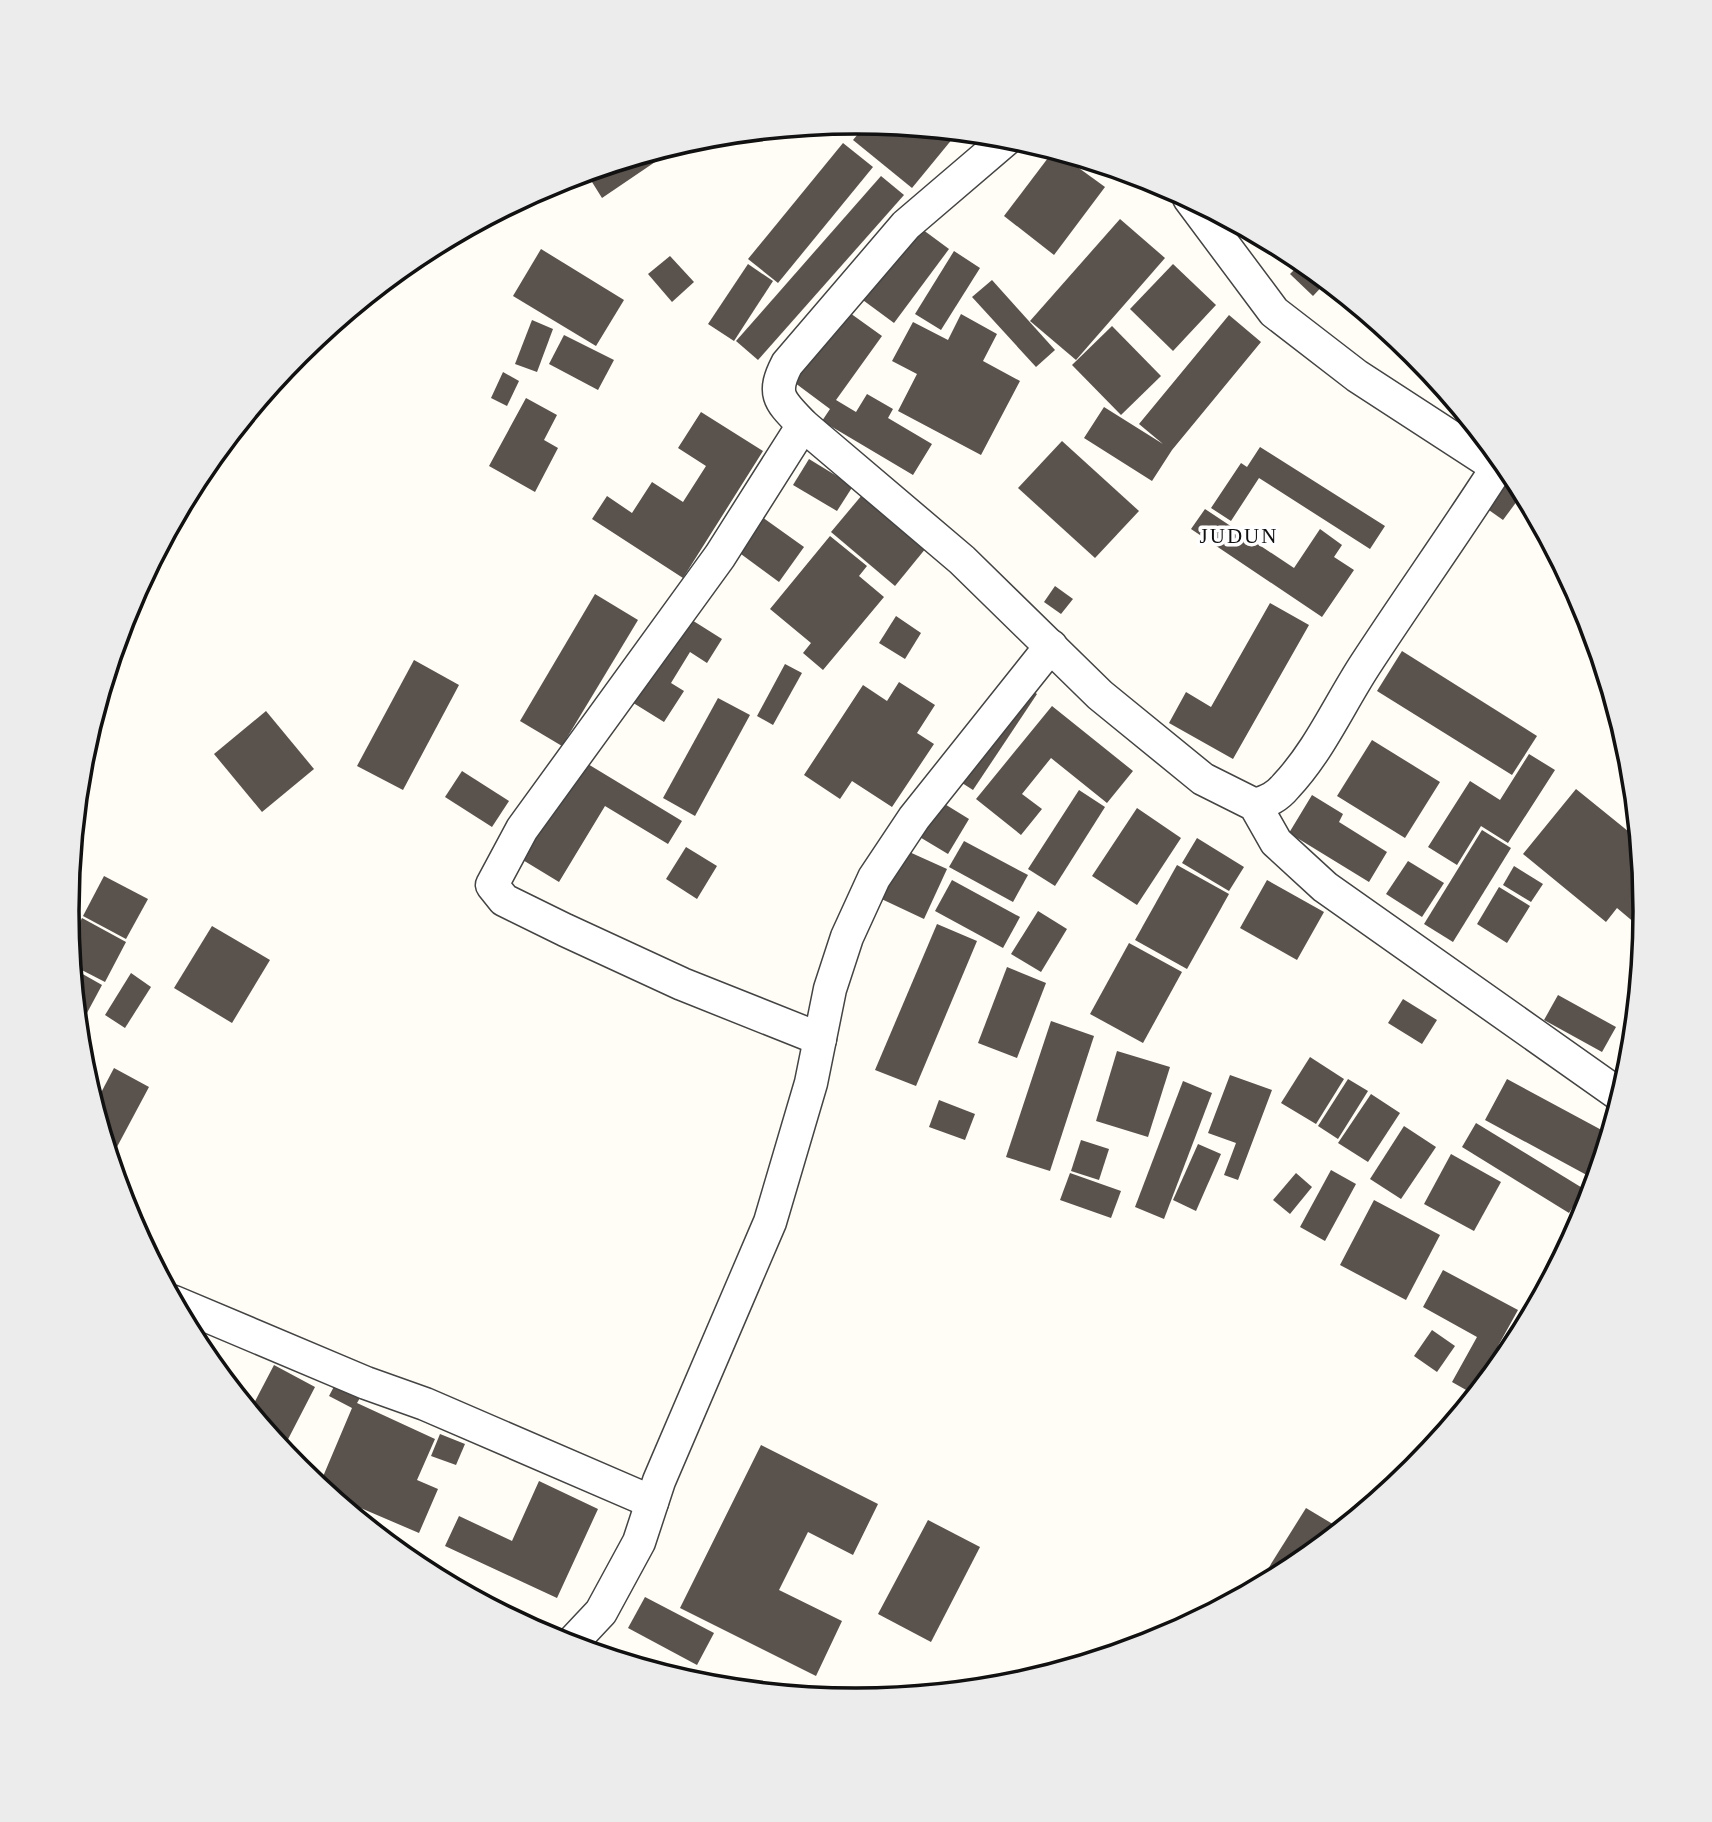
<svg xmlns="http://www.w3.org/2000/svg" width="1712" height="1822" font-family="Georgia,serif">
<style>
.building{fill:#5a524d}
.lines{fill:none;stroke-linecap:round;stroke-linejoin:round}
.street-casing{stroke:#444;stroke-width:35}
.street{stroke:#fff;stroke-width:32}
.labels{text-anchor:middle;stroke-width:7;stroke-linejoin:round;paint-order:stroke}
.quarter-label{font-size:21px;letter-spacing:2px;fill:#111;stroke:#fff}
.rim{fill:none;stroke:#111;stroke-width:3.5}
</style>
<rect width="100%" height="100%" fill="#fffdf5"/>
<g class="building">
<polygon points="867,123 872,123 958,132 912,188 853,140"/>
<polygon points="843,143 873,167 778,283 748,259"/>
<polygon points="1054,150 1105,187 1054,255 1004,216"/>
<polygon points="653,152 658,160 602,198 587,174"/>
<polygon points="881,176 904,195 758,360 736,341"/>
<polygon points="907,218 949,249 894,323 852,292"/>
<polygon points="1120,219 1165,258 1076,360 1030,321"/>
<polygon points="541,249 624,300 596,346 513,296"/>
<polygon points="954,251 980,268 941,330 915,314"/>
<polygon points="670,256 694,282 672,302 648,274"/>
<polygon points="1303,261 1327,281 1313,296 1290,274"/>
<polygon points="748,264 773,281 734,341 708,324"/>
<polygon points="1173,264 1216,305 1173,351 1130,309"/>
<polygon points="992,280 1055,350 1036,367 972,297"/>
<polygon points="836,303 882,336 836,400 856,412 867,394 893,409 888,418 932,444 913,475 822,421 830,409 783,374"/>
<polygon points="961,314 997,334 983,361 1020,381 981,455 898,411 917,374 892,361 913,322 948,340"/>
<polygon points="1229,315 1261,342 1172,450 1152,481 1084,438 1104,407 1163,444 1139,424"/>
<polygon points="532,320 553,329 537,372 515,364"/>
<polygon points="1112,326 1161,376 1121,415 1072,365"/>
<polygon points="564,335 614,360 598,390 549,364"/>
<polygon points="503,372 519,381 507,406 491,398"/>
<polygon points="526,398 557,415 544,440 558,448 535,492 489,466"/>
<polygon points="701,412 763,451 683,578 592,519 607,496 632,513 652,482 683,502 706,466 678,448"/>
<polygon points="1062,441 1139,511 1095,558 1018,488"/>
<polygon points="1260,447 1385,526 1370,549 1259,478 1231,521 1211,508 1241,463 1247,467"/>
<polygon points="809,459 853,486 837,511 793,485"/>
<polygon points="1509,477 1523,493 1503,520 1486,508"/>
<polygon points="862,495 926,548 895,586 831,532"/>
<polygon points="751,509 804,547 779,582 726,543"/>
<polygon points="1205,509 1294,568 1320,529 1342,545 1334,557 1354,570 1322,617 1191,529"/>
<polygon points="830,536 867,566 859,576 884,597 823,670 803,653 811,643 770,609"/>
<polygon points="1055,586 1073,599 1061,614 1044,602"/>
<polygon points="595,594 638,620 562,746 520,721"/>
<polygon points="1270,603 1309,625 1233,759 1169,723 1186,692 1211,707"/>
<polygon points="668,605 722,639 707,663 690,652 671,683 684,691 664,722 614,691"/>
<polygon points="896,616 921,633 905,659 879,643"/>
<polygon points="1402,651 1537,736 1512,775 1377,691"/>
<polygon points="414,660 459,685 403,790 357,766"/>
<polygon points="785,664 802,673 773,725 757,716"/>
<polygon points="1013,678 1037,694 973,790 948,774"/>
<polygon points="899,682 935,705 917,733 934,744 892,807 852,781 840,799 804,775 863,685 887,701"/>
<polygon points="718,698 750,715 695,816 663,798"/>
<polygon points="1052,706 1133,771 1107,803 1051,758 1022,794 1042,809 1021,835 976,799"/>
<polygon points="266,711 314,769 262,812 214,754"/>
<polygon points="1372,740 1440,782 1405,838 1337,796"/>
<polygon points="568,752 682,821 668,844 605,806 559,882 508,851"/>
<polygon points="1529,754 1555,770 1508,843 1481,826 1457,865 1428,847 1470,781 1500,800"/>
<polygon points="462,771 509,801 492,827 445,797"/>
<polygon points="1576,789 1639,840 1645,911 1636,924 1617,908 1606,922 1523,854"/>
<polygon points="1079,790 1105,807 1055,886 1028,869"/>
<polygon points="930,795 969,819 948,854 908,830"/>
<polygon points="1312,795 1343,814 1339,822 1387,852 1369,882 1289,833"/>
<polygon points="1137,808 1181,838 1137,905 1092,876"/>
<polygon points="1482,830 1511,848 1453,942 1424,924"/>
<polygon points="1197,838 1244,867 1229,891 1182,863"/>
<polygon points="964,841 1028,875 1013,902 949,867"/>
<polygon points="896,846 947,869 924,919 873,895"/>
<polygon points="686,847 717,866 697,899 666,879"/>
<polygon points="1408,861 1444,883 1422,917 1386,894"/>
<polygon points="1177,865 1229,894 1187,969 1135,940"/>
<polygon points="1514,866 1543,884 1531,902 1503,885"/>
<polygon points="104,876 148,899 126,939 83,916"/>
<polygon points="952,880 1020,917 1003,948 935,911"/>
<polygon points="1267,880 1324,912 1297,960 1240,928"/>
<polygon points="1499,887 1530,906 1507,943 1477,924"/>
<polygon points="1038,911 1067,929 1041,972 1011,954"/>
<polygon points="82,918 126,942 105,982 72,965 70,942"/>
<polygon points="937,924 977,941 916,1086 875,1070"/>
<polygon points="212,926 270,960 232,1023 174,988"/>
<polygon points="1129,943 1182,972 1143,1043 1090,1014"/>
<polygon points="1007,967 1046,983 1017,1058 978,1043"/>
<polygon points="72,968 102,985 80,1026 78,1024"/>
<polygon points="131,973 151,987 125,1028 105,1015"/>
<polygon points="1558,995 1616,1027 1602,1052 1544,1020"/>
<polygon points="1403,999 1437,1020 1422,1044 1388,1023"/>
<polygon points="1051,1021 1094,1036 1050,1171 1006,1157"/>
<polygon points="1117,1051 1170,1067 1148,1137 1096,1121"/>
<polygon points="1310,1057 1344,1079 1316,1124 1281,1103"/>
<polygon points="114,1068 149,1087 110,1160 94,1106"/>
<polygon points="1230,1075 1272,1090 1238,1180 1224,1175 1236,1143 1208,1133"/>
<polygon points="1348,1079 1368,1091 1338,1139 1318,1126"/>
<polygon points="1507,1079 1609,1134 1584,1217 1575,1212 1594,1179 1485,1120"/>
<polygon points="1183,1081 1212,1093 1164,1219 1135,1207"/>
<polygon points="1371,1094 1400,1113 1368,1162 1338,1143"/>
<polygon points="939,1100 975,1114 965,1140 929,1127"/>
<polygon points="1476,1123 1584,1189 1569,1213 1462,1147"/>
<polygon points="1404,1126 1436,1147 1401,1199 1370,1179"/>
<polygon points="1081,1140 1109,1149 1099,1180 1071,1171"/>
<polygon points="1198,1144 1221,1154 1196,1211 1173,1200"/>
<polygon points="1451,1154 1501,1182 1474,1231 1424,1204"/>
<polygon points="1331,1170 1356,1184 1325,1241 1300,1227"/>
<polygon points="1070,1173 1121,1191 1111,1218 1060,1200"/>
<polygon points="1296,1173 1312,1187 1290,1214 1273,1200"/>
<polygon points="1374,1200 1440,1235 1406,1300 1340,1265"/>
<polygon points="1574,1228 1577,1230 1556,1269 1551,1266"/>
<polygon points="1443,1270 1518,1310 1498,1346 1510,1352 1475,1395 1452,1382 1477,1337 1423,1307"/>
<polygon points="1432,1330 1455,1346 1437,1372 1414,1356"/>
<polygon points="274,1365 315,1387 283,1449 314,1466 308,1478 297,1469 250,1411"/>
<polygon points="339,1377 364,1391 357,1403 435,1439 417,1480 438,1489 419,1533 328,1494 319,1486 352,1408 329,1396"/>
<polygon points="440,1434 465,1444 456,1465 431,1456"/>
<polygon points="761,1445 878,1504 853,1555 808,1532 779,1590 842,1621 816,1676 680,1608"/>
<polygon points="539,1481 598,1509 557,1598 445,1546 459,1516 512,1541"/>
<polygon points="1306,1508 1341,1529 1294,1568 1256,1588"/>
<polygon points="928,1520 980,1547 931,1642 878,1614"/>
<polygon points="408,1558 434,1572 432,1575 417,1567"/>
<polygon points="645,1597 714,1633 697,1665 628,1628"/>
</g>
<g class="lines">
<defs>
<g id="street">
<path d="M 1009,137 L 906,225 L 787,364 C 771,395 780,401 803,425 L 962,560 L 1100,695 L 1203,779 L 1255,805 L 1276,842 L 1325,887 L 1621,1096"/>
<polyline points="1189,198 1274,312 1357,376 1497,467"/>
<polyline points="803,425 720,556 522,829 492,885 504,900 565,930 682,984 820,1039"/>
<path d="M 1255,805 C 1268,801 1277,797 1286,786 C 1319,751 1339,705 1365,665 C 1410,596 1458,529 1502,460"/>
<polyline points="174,1302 366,1383 425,1404 652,1502"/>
<polyline points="570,1645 601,1612 639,1542 659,1481 770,1222 811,1083 830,989 847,937 874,878 914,818 1051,646"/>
</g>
</defs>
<use href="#street" class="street-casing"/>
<use href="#street" class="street"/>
</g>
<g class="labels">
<g class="quarter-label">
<text x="1239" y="543">JUDUN</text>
</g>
</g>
<path d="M0 0H1712V1822H0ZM79 911a777 777 0 1 1 1554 0a777 777 0 1 1-1554 0Z" fill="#ececec" fill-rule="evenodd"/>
<path class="rim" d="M79 911a777 777 0 1 1 1554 0a777 777 0 1 1-1554 0Z"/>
</svg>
